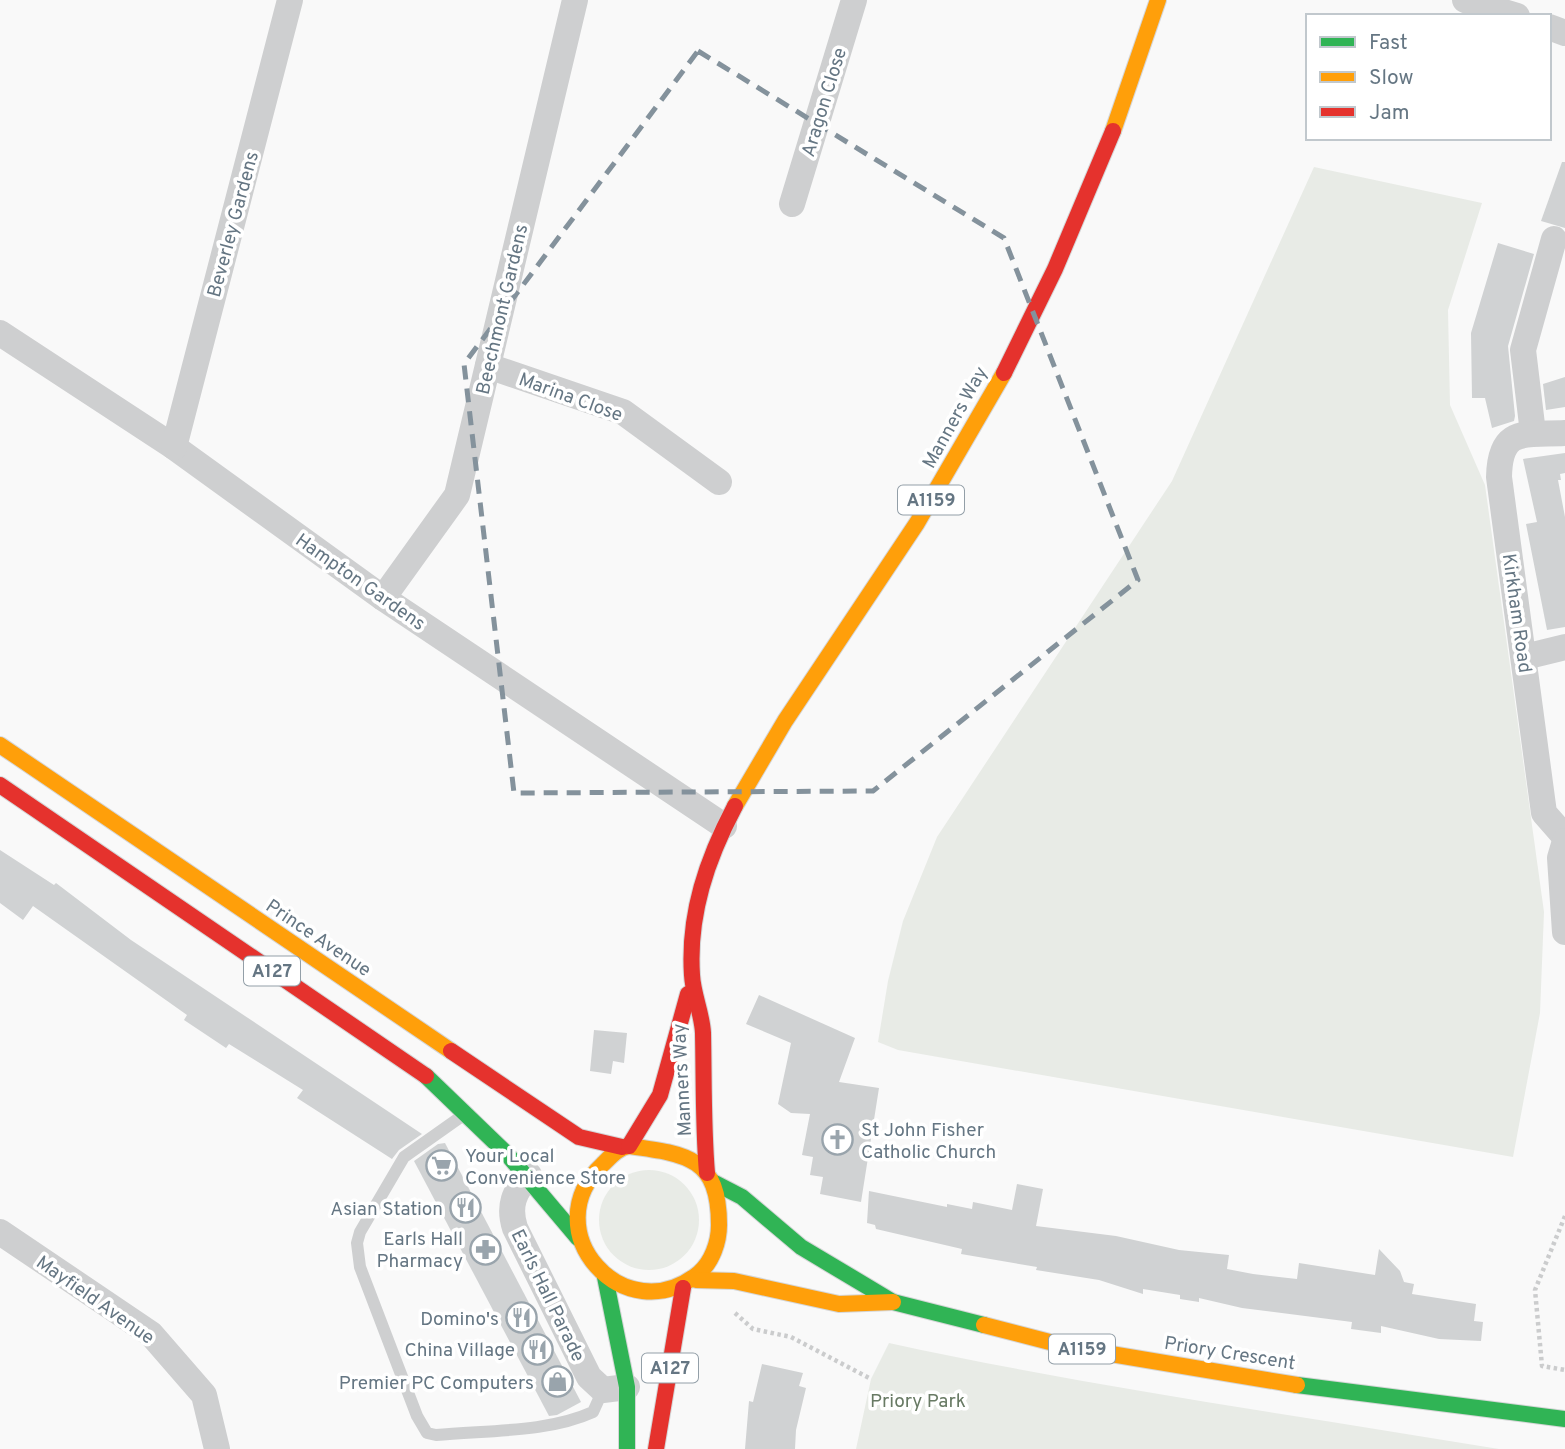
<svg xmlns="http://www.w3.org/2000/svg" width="1565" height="1449" font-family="Overpass,sans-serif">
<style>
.green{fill:#e8ebe6}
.building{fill:#d0d2d3}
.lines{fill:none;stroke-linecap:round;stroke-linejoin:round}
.fast-casing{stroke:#d5d6d7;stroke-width:18}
.slow-casing{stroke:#d5d6d7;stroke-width:18}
.jam-casing{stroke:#d5d6d7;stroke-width:18}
.path{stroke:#cbcccd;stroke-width:4.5;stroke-dasharray:3.5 3.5;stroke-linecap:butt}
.lane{stroke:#cecfd0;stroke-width:12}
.street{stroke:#cecfd0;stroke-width:26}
.fast{stroke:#30b455;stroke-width:16}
.slow{stroke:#ff9f0a;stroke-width:16}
.jam{stroke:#e5322d;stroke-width:16}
.marked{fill:none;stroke:#84929c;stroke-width:5;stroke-dasharray:14 9;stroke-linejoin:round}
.labels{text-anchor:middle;stroke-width:7;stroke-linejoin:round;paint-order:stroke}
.shield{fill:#fff;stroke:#939fa8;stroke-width:2}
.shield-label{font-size:18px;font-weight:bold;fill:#657683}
.street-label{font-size:19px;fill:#657683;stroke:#fff}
.poi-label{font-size:19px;fill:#657683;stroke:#fff;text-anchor:end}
.park-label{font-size:19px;fill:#687a64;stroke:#fff}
</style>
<rect width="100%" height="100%" fill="#f9f9f9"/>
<g class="green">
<polygon points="1314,167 1482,203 1448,310 1450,405 1485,485 1544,912 1540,1013 1513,1157 898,1050 878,1042 888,981 903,921 937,837 1172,481"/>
<circle cx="649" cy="1220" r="50"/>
<path d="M 889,1343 C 1091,1387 1295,1415 1499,1449 L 856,1449 L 871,1379 Z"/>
</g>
<g class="building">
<polygon points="1562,162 1565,162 1565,228 1541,221"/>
<polygon points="1498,243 1534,254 1508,346 1515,416 1514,421 1492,428 1485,398 1472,398 1471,333"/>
<polygon points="1565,377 1565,407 1546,410 1543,384"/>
<polygon points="1565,453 1565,473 1560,474 1561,480 1558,480 1565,517 1565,627 1547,630 1526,524 1537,522 1523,459"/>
<polygon points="0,850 54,885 56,883 131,940 422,1134 399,1150 392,1159 297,1098 303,1090 229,1044 226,1048 184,1020 187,1015 33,906 23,920 0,903"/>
<polygon points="759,995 855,1038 839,1082 879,1088 861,1202 820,1194 823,1177 810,1175 813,1157 802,1155 810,1114 791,1113 778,1104 791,1043 746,1024"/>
<polygon points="594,1030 627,1033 624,1063 613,1061 611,1074 590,1071"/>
<polygon points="445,1143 581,1402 557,1415 549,1416 414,1161 438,1144"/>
<polygon points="1017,1184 1043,1189 1036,1226 1116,1236 1179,1250 1229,1255 1227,1269 1253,1274 1297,1279 1299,1263 1375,1275 1379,1249 1400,1271 1404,1282 1414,1284 1412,1294 1476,1304 1474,1321 1483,1322 1481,1341 1439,1339 1381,1326 1381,1333 1351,1329 1352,1322 1242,1308 1199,1298 1199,1302 1180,1299 1180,1295 1143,1289 1143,1294 1099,1280 1036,1270 1037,1267 961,1254 962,1249 876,1229 875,1225 867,1223 869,1191 947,1207 947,1204 972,1209 973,1202 1012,1210"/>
<polygon points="762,1364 803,1373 799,1386 806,1388 796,1430 795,1449 745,1449 749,1401 753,1402"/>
</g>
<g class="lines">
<defs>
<g id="fast">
<polyline points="426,1076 507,1154 578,1238"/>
<polyline points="713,1182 742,1197 801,1247 893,1302 984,1325"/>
<polyline points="605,1277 627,1387 627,1449"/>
<polyline points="1297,1385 1565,1419"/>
</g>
<g id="slow">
<polyline points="1113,131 1158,0"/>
<polyline points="0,745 451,1051"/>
<polyline points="735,806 785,721 917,523 1004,373"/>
<path d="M 629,1146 C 688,1154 719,1158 719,1225 C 719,1242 712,1262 699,1273 C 625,1334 532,1230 603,1164 C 611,1156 619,1147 629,1146 Z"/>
<polyline points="696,1280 734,1281 839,1304 893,1302"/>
<polyline points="984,1325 1069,1347 1297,1385"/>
</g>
<g id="jam">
<polyline points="1004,373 1055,269 1113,131"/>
<polyline points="0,785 426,1076"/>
<polyline points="451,1051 579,1137 622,1147"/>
<polyline points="629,1146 660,1095 688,994"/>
<path d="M 707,1173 C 703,1126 704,1080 703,1033 C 702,1013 693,995 692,975 C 688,914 707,859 735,806"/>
<polyline points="656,1449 683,1288"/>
</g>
</defs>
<use href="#fast" class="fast-casing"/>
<use href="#slow" class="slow-casing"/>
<use href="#jam" class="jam-casing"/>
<g class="path">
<polyline points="1565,1216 1535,1290 1542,1366 1565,1370"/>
<polyline points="735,1313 753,1329 791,1337 871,1379"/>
</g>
<path class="lane" d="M 462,1116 L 404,1157 L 360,1232 L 357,1243 L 360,1267 L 417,1416 L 427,1433 L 436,1435 C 486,1430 547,1433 593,1412 L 603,1390"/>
<g class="street">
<polyline points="1465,0 1517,16"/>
<polyline points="1549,27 1565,33"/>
<polyline points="792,204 854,0"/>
<polyline points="0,333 174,447 383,598 724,826"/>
<polyline points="488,366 623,412 719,482"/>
<polyline points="1533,433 1523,350 1554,239"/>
<path d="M 1565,433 C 1525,435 1500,426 1499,477 L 1544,813 L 1565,837"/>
<polyline points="174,447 290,0"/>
<polyline points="383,598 457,495 575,0"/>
<polyline points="1525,657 1565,647"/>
<polyline points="1565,841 1560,858 1565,932"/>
<path d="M 529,1175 C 514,1192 508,1206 515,1228 L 589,1377 L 603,1390 L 627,1387"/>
<polyline points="0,1232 151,1334 204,1395 217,1449"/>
</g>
<use href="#fast" class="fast"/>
<use href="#slow" class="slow"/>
<use href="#jam" class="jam"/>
</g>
<path class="marked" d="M 698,51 L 1004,238 L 1138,580 L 873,791 L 514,793 L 464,364 Z"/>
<defs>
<symbol id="church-ring" viewBox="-11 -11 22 22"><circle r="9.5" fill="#fff" stroke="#99a4ac" stroke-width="1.5"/><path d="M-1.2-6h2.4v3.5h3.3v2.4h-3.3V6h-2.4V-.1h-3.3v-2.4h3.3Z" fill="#99a4ac"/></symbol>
<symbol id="supermarket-ring" viewBox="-11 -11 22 22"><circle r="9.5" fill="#fff" stroke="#99a4ac" stroke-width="1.5"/><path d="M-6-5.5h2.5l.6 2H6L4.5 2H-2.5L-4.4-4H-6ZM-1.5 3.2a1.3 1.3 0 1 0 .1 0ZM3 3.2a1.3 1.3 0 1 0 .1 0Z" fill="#99a4ac"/></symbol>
<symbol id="restaurant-ring" viewBox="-11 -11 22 22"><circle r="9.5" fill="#fff" stroke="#99a4ac" stroke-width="1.5"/><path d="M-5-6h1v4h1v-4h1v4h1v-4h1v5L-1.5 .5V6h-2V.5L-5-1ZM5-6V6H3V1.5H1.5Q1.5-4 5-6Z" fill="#99a4ac"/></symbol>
<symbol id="pharmacy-ring" viewBox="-11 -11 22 22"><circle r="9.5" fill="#fff" stroke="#99a4ac" stroke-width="1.5"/><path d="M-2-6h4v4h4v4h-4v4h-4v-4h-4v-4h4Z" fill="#99a4ac"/></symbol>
<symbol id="shop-ring" viewBox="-11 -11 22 22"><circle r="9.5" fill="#fff" stroke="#99a4ac" stroke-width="1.5"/><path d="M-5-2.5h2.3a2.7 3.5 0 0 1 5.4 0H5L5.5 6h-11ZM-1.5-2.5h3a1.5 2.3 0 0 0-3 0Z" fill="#99a4ac"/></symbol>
</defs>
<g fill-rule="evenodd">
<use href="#church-ring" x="820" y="1122" width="35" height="35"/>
<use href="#supermarket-ring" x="424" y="1148" width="35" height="35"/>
<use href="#restaurant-ring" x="448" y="1190" width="35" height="35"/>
<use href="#pharmacy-ring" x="468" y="1232" width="35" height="35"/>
<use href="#restaurant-ring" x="504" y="1300" width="35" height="35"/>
<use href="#restaurant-ring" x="520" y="1332" width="35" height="35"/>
<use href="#shop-ring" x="540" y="1364" width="35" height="35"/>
</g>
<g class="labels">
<g class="shield">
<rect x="898" y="485.5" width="66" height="29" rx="5"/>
<rect x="244" y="956.5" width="56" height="29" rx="5"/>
<rect x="1049" y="1334.5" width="66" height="29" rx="5"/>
<rect x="642" y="1353.5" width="56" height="29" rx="5"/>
</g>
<g class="shield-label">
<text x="931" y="506">A1159</text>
<text x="272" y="977">A127</text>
<text x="1082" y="1355">A1159</text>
<text x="670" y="1374">A127</text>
</g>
<g class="street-label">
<text transform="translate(823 102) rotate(-73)" y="7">Aragon Close</text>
<text transform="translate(232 224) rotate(-75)" y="7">Beverley Gardens</text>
<text transform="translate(501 309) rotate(-77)" y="7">Beechmont Gardens</text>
<text transform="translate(571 396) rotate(20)" y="7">Marina Close</text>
<text transform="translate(954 417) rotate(-61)" y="7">Manners Way</text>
<text transform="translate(361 581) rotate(35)" y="7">Hampton Gardens</text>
<text transform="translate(1518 613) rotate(82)" y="7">Kirkham Road</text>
<text transform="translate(319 937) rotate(34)" y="7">Prince Avenue</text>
<text transform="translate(681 1080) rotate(-93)" y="7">Manners Way</text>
<text transform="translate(549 1295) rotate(64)" y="7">Earls Hall Parade</text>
<text transform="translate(96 1299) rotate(35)" y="7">Mayfield Avenue</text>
<text transform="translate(1230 1352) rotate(9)" y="7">Priory Crescent</text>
</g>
<g class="poi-label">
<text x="861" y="1136" text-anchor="start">St John Fisher<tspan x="861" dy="22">Catholic Church</tspan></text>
<text x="465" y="1162" text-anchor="start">Your Local<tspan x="465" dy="22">Convenience Store</tspan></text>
<text x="443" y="1215">Asian Station</text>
<text x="463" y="1245">Earls Hall<tspan x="463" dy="22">Pharmacy</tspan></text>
<text x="499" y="1325">Domino's</text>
<text x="515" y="1356">China Village</text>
<text x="534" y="1389">Premier PC Computers</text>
</g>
<g class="park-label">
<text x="918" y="1407">Priory Park</text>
</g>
</g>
<rect x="1306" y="14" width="245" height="126" fill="#ffffff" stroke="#c1c8cd" stroke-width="2"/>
<rect x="1320" y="37" width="35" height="10" fill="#30b455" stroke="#c1c8cd" stroke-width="2"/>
<text x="1369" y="49" font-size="21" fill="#657683">Fast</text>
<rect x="1320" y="72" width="35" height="10" fill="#ff9f0a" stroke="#c1c8cd" stroke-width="2"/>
<text x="1369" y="84" font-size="21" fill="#657683">Slow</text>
<rect x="1320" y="107" width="35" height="10" fill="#e5322d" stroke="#c1c8cd" stroke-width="2"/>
<text x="1369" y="119" font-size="21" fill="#657683">Jam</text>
</svg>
